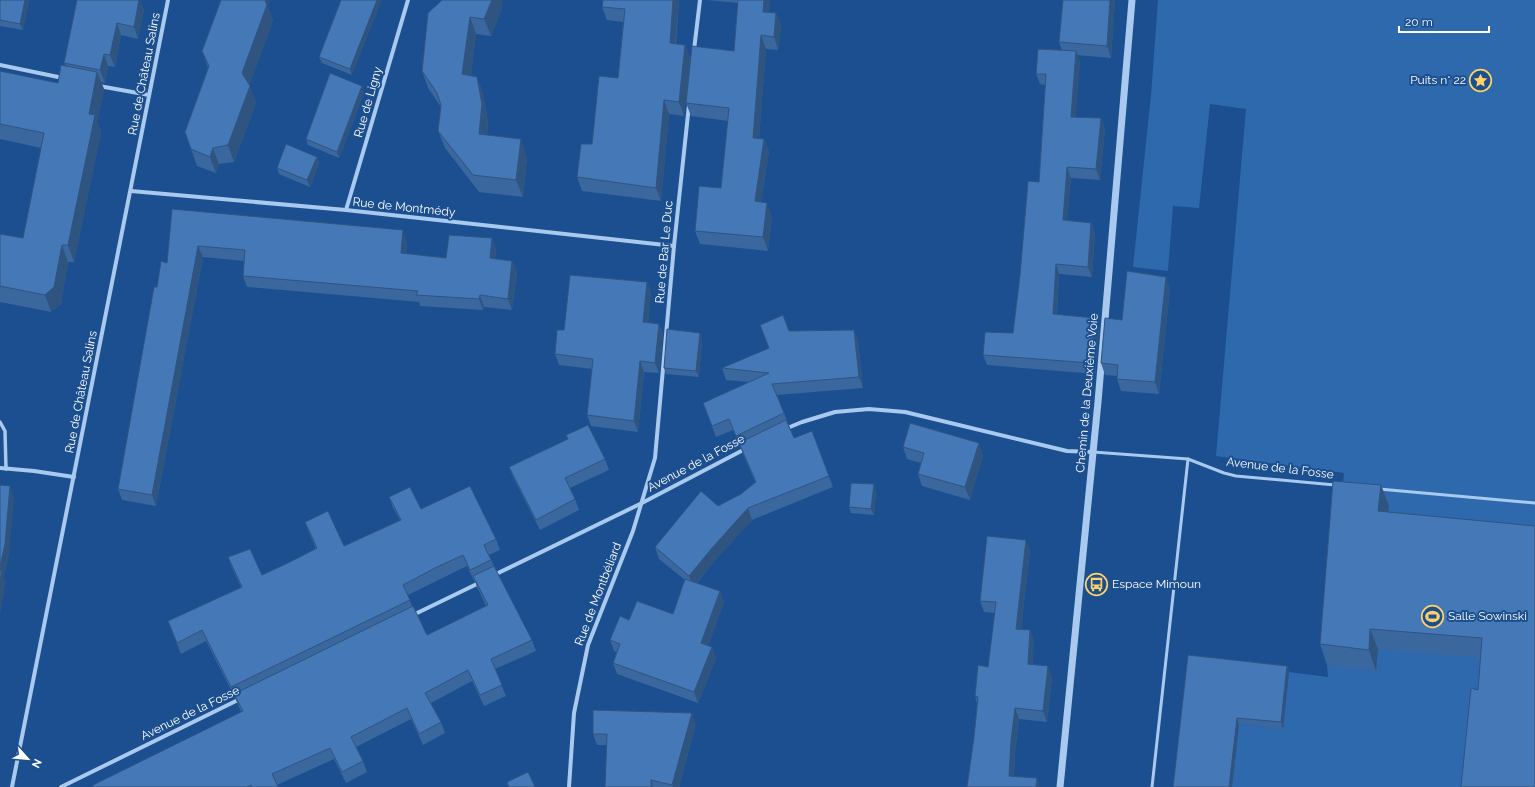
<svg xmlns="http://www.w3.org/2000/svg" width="1535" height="787" font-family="Raleway,sans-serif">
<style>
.green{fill:#2e69ad}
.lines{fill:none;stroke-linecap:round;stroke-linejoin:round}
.service{stroke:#a9c9ee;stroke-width:3}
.pedestrian{stroke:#a9c9ee;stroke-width:3.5}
.minor{stroke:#a9c9ee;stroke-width:4}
.tertiary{stroke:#a9c9ee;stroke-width:7}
.wall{fill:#3a679d;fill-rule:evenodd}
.shaded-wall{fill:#305480}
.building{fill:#4478b7;stroke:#305480}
.labels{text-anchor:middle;stroke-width:4;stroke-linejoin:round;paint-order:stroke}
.street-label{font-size:12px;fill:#fff;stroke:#1b4f8f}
.poi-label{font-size:12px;fill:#fff;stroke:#1b4f8f;text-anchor:start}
</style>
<rect width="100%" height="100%" fill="#1b4f8f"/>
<polygon class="green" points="1158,0 1535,0 1535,787 1232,787 1239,724 1283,728 1289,672 1328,677 1327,665 1344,473 1216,456 1246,109 1210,104 1199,208 1173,206 1168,271 1133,267 1151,95"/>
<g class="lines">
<g class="service">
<polyline points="1093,452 1188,459 1224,473 1236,476 1335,485"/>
<polyline points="1379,489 1535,503"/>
<polyline points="1152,787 1188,459"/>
</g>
<polyline class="pedestrian" points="0,422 5,431 6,469"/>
<g class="minor">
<polyline points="694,50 700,0"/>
<polyline points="0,65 63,78"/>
<polyline points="99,86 149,95"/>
<polyline points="131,191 346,210 674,246"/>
<polyline points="346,210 408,0"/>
<polyline points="785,429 802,422 835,412 869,409 905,412 1067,451 1093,452"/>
<polyline points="0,468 34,471 74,477"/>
<polyline points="494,575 640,504 747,448"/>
<polyline points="413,615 481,582"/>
<polyline points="12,787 168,0"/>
<polyline points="61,787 240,699"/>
<polyline points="569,787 574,713 588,645 633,531 655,458 674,246 689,105"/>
</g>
<polyline class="tertiary" points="1060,787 1098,402 1132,0"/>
</g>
<g class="wall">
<polygon points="0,0 29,0 23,30 0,26"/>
<polygon points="77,0 144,9 138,39 121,35 115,67 108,66 105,83 101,82 104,89 97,122 101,132 74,262 68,262 61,304 51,312 0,302 0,234 23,238 41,148 0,139 0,71 58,83 66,66 64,63"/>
<polygon points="341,0 352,75 322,63 319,57"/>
<polygon points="679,0 676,44 685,45 690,58 684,116 669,114 661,201 582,191 577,177 592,144 618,78 623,22 607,20 602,7"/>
<polygon points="707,0 770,0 769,12 776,13 781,26 778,50 766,49 759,138 764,139 769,152 761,202 772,216 768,251 700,244 695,231 721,188 728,121 691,116 686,103 734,51 738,3"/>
<polygon points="1063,0 1115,0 1111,58 1077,55 1080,62 1075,117 1101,118 1105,129 1100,180 1071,178 1067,220 1091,223 1095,233 1092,277 1059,274 1057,314 1099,329 1095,374 987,365 983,355 1013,333 1039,182 1045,85 1040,84 1036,74 1062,51 1059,42"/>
<polygon points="268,7 273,21 249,85 256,103 234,162 219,164 216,173 197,166 185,132 208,68 202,51"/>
<polygon points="502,8 491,36 476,34 471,75 477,77 483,94 488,122 487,135 527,157 523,197 479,192 445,148 438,131 441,107 428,88 422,71 428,13"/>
<polygon points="362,86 364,93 339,158 308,145 306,139"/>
<polygon points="317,157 319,163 310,187 279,174 277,168"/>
<polygon points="172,209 407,242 406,254 446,258 492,238 496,250 495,259 512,261 517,272 512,310 484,307 483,310 420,306 419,302 247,287 243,276 244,261 203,257 156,506 122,500 118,489 157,287 167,263"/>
<polygon points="1166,277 1170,289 1159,394 1121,391 1117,379 1117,376 1105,375 1101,363 1122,320"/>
<polygon points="647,282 651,293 648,322 659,324 663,334 659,373 644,372 638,432 591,426 587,415 592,369 559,365 555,354 564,330"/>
<polygon points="854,330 858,341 863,388 777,395 794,438 812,431 833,487 752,520 716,559 697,583 724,602 708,646 716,658 698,703 617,674 613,663 617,652 614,651 610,640 629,620 673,614 685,580 659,559 655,547 718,506 741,494 755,482 733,430 716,437 703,403 749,382 726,380 722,368 768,349 789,331"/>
<polygon points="700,333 702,339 699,377 666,374 664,368"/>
<polygon points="566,435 605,459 609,470 570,488 575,499 579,510 540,530 513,477 509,467 568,440"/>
<polygon points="903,447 983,455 970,500 922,486 918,474 921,463 907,459"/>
<polygon points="1381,485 1389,506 1388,512 1535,526 1478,690 1480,658 1378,649 1376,671 1327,665 1320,644"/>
<polygon points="876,490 874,515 851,513 849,507"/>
<path d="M 389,497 L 496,539 L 500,550 L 489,555 L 494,566 L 532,640 L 536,651 L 495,669 L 506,696 L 484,706 L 472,681 L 431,703 L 441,722 L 445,733 L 423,745 L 411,719 L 356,747 L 363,761 L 367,772 L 346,783 L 334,759 L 277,785 L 278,787 L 94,787 L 241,712 L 235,698 L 206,641 L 181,654 L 172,632 L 168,621 L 241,587 L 232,568 L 228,557 L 262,575 L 290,562 L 316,549 L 309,533 L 305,522 L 344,546 L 400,520 L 393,508 ZM 467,566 L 474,581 L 475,581 L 477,587 L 486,606 L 427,635 L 412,606 L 408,595 Z"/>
<polygon points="1030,550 1021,629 1030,630 1034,641 1032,664 1052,677 1047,722 1019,719 1015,752 1014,776 967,787 974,737 977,704 975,696 988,667 995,613 984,612 980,601"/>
<polygon points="1188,655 1287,666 1289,672 1283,729 1239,724 1232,787 1173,787"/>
<polygon points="696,724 679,787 605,787 607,745 597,745 593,734"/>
</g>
<g class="shaded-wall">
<polygon points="25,0 29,0 23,30 20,24"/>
<polygon points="139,0 140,0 144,9 138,39 134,27"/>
<polygon points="265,0 270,0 268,7 273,21 248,90 242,73"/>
<polygon points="377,0 382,0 352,75 350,69"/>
<polygon points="492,0 503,0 502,8 491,36 484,19"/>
<polygon points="673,0 679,0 674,56 670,43"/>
<polygon points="764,0 770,0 768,25 763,12"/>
<polygon points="1110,0 1115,0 1111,58 1107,46"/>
<polygon points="776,13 781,26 778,50 774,37"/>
<polygon points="470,17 476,34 469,91 462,74"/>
<polygon points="117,23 121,35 115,67 110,55"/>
<polygon points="761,35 766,49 758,151 753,138"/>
<polygon points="685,45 690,58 684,116 679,102"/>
<polygon points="1076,51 1080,62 1075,127 1071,117"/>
<polygon points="104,54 108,66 105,83 100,70"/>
<polygon points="97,72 104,89 97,122 101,132 74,262 68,245 89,114"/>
<polygon points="477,77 483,94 488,122 485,152 479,134"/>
<polygon points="250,86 256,103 234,162 228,145"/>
<polygon points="362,86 364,93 339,158 337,152"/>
<polygon points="664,100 669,114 661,201 656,188"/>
<polygon points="1101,118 1105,129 1100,180 1096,169"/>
<polygon points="521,139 527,157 523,197 516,180"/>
<polygon points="764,139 769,152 759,215 755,201"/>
<polygon points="213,148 219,164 216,173 210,157"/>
<polygon points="317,157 319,163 310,187 307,180"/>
<polygon points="1067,167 1071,178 1066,230 1063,220"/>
<polygon points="767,203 772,216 768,251 763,237"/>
<polygon points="1091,223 1095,233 1092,277 1088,267"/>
<polygon points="403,230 407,242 405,264 401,253"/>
<polygon points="492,238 496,250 494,269 490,258"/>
<polygon points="62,245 68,262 61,304 51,312 45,295"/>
<polygon points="198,246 203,257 156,506 152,495"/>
<polygon points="512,261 517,272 512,310 508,299"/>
<polygon points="1056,264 1059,274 1056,325 1053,314"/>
<polygon points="1166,277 1170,289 1159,394 1155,382"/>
<polygon points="647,282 651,293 647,333 643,322"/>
<polygon points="480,295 484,307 483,310 479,299"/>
<polygon points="1095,318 1099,329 1095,374 1091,363"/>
<polygon points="659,324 663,334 659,373 655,363"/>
<polygon points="854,330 858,341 863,388 859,377"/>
<polygon points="700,333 702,339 699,377 696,371"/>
<polygon points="640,361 644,372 638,432 634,421"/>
<polygon points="979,443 983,455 970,500 965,487"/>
<polygon points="874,484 876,490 874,515 871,509"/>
<polygon points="1381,485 1389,506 1386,532 1378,511"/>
<polygon points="10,486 14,498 9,556 4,578 6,582 0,615 0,567"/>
<polygon points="748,508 752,520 716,559 693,587 689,576 712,548"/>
<polygon points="1026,540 1030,550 1020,640 1016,629"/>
<polygon points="720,591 724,602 705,654 701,643"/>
<polygon points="1370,629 1378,649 1376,671 1369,650"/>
<polygon points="1030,630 1034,641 1032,675 1028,664"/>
<polygon points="712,647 716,658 698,703 694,692"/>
<polygon points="1048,666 1052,677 1047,722 1043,711"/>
<polygon points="1287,666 1289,672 1283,729 1281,722"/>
<polygon points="1015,708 1019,719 1015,752 1013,787 1009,776 1011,741"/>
<polygon points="692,713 696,724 679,787 673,787 672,785"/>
<polygon points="1237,718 1239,724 1232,787 1229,787"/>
<polygon points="1037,778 1040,787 1036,787"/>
<polygon points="651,780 653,787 651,787"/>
</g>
<g class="building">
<polygon points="0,0 25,0 20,24 0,20"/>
<polygon points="77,0 139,0 134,27 117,23 110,55 104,54 100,70 64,63"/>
<polygon points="221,0 265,0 267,5 242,73 250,86 228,145 213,148 210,157 191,149 185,132 209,66 202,51"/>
<polygon points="341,0 377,0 350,69 319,57"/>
<polygon points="442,0 492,0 484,19 470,17 462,74 477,77 482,104 479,134 521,139 516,180 473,175 438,131 441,105 437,93 422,71 428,13"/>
<polygon points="603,0 673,0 670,43 685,45 679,102 664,100 656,188 577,177 581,144 592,144 599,76 618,78 625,9 602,7"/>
<polygon points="738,0 764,0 763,12 776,13 774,37 761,35 753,138 764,139 755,201 767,203 763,237 695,231 699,186 721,188 729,108 686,103 692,46 734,51"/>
<polygon points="1063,0 1110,0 1107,46 1059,42"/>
<polygon points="1038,49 1076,51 1071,117 1101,118 1096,169 1067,167 1063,220 1091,223 1088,267 1056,264 1053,314 1095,318 1091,363 983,355 985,332 1013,333 1020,275 1028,181 1039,182 1046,74 1036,74"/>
<polygon points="61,65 97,72 89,114 95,115 68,245 62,245 54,287 45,295 0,286 0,234 23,238 44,133 0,124 0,71 58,83"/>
<polygon points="330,73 362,86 337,152 306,139"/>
<polygon points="286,144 317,157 307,180 277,168"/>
<polygon points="172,209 403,230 401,253 446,258 449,235 492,238 490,258 512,261 508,299 480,295 479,299 416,295 418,291 243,276 245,250 198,246 152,495 118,489 154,287 157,287 161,261 167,263"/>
<polygon points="1127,271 1166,277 1155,382 1117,379 1118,365 1101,363 1105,318 1122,320"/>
<polygon points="570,275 647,282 643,322 659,324 655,363 640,361 634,421 587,415 593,359 555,354 557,330 564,330"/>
<polygon points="783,315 789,331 854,330 859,377 772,384 784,413 736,436 729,419 712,426 703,403 769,373 722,368 769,348 760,325"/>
<polygon points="667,329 700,333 696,371 664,368"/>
<polygon points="786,420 794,438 812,431 829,476 748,508 712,548 689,576 655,547 701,491 718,506 741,494 756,482 739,443"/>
<polygon points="910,423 979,443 965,487 918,474 924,453 903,447"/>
<polygon points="588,425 605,459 565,478 575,499 536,520 509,467 568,439 566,435"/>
<polygon points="1333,481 1381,485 1378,511 1535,526 1535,787 1461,787 1471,688 1478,690 1482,638 1370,629 1369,650 1320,644"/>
<polygon points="851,483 874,484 871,509 849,507"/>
<polygon points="0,485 10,486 5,544 0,567"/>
<polygon points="470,486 496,539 484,545 491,560 470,570 463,555 435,568 403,585 410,600 231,687 202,630 177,643 168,621 242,587 228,557 250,549 262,575 290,562 317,548 305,522 328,511 344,546 401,520 389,497 410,487 421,509"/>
<polygon points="987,536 1026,540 1016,629 1030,630 1028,664 1048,666 1043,711 1015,708 1011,741 1009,776 1037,778 1036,787 967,787 974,737 978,697 975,696 978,665 988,667 996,602 980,601"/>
<polygon points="494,566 532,640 491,659 502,685 480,695 468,670 425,693 441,722 419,734 407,708 351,737 363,761 342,772 330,748 272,774 278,787 252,787 251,785 247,787 94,787 93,785 243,711 234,694 413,606 427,635 488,605 473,576"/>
<polygon points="0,570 2,571 0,581"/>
<polygon points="685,579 720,591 701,643 712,647 694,692 613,663 620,644 610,640 620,616 629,620 637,601 673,614"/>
<polygon points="1188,655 1287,666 1281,722 1237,718 1229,787 1173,787"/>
<polygon points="593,710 692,713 672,785 651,780 651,787 605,787 607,734 593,734"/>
<polygon points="528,772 535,787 509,787 507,782"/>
</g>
<defs>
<symbol id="sight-ring" viewBox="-11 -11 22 22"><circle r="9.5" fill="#1b4f8f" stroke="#ffd166" stroke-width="1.5"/><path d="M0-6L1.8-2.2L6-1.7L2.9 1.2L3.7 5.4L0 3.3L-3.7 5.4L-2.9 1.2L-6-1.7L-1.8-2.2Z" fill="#ffd166"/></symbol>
<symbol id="bus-ring" viewBox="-11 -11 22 22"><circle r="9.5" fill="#1b4f8f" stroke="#ffd166" stroke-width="1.5"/><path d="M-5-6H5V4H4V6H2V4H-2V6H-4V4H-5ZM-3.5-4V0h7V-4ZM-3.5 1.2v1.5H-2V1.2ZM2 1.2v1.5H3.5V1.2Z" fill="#ffd166"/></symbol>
<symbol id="stadium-ring" viewBox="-11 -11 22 22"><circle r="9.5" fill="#1b4f8f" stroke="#ffd166" stroke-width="1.5"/><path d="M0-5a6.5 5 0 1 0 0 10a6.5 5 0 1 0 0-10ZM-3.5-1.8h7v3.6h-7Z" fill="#ffd166"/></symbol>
</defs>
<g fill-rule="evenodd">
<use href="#sight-ring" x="1468" y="68" width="25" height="25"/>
<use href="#bus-ring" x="1084" y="572" width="25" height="25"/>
<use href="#stadium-ring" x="1420" y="604" width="25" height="25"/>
</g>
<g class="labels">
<g class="street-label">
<text transform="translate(144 74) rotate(-79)" y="4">Rue de Château Salins</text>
<text transform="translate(368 102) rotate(-74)" y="4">Rue de Ligny</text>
<text transform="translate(404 207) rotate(6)" y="4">Rue de Montmédy</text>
<text transform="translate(664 252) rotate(-85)" y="4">Rue de Bar Le Duc</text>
<text transform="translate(81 392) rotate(-79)" y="4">Rue de Château Salins</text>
<text transform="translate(1087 393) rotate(-85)" y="4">Chemin de la Deuxième Voie</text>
<text transform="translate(696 463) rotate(-28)" y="4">Avenue de la Fosse</text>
<text transform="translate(1280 468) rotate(7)" y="4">Avenue de la Fosse</text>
<text transform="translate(598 594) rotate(-69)" y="4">Rue de Montbéliard</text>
<text transform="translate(190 713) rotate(-26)" y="4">Avenue de la Fosse</text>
</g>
<g class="poi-label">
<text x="1466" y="84" text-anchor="end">Puits n° 22</text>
<text x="1112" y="588">Espace Mimoun</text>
<text x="1448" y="620">Salle Sowinski</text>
</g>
</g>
<g transform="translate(28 759) rotate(117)" stroke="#1b4f8f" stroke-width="3" paint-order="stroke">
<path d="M0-3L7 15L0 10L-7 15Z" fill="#ffffff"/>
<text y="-6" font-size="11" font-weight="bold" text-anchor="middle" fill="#ffffff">N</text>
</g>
<path d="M1399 26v6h90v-6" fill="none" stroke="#ffffff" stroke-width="2"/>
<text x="1405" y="26" font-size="12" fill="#ffffff" stroke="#1b4f8f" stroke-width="3" paint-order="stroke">20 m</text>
</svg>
